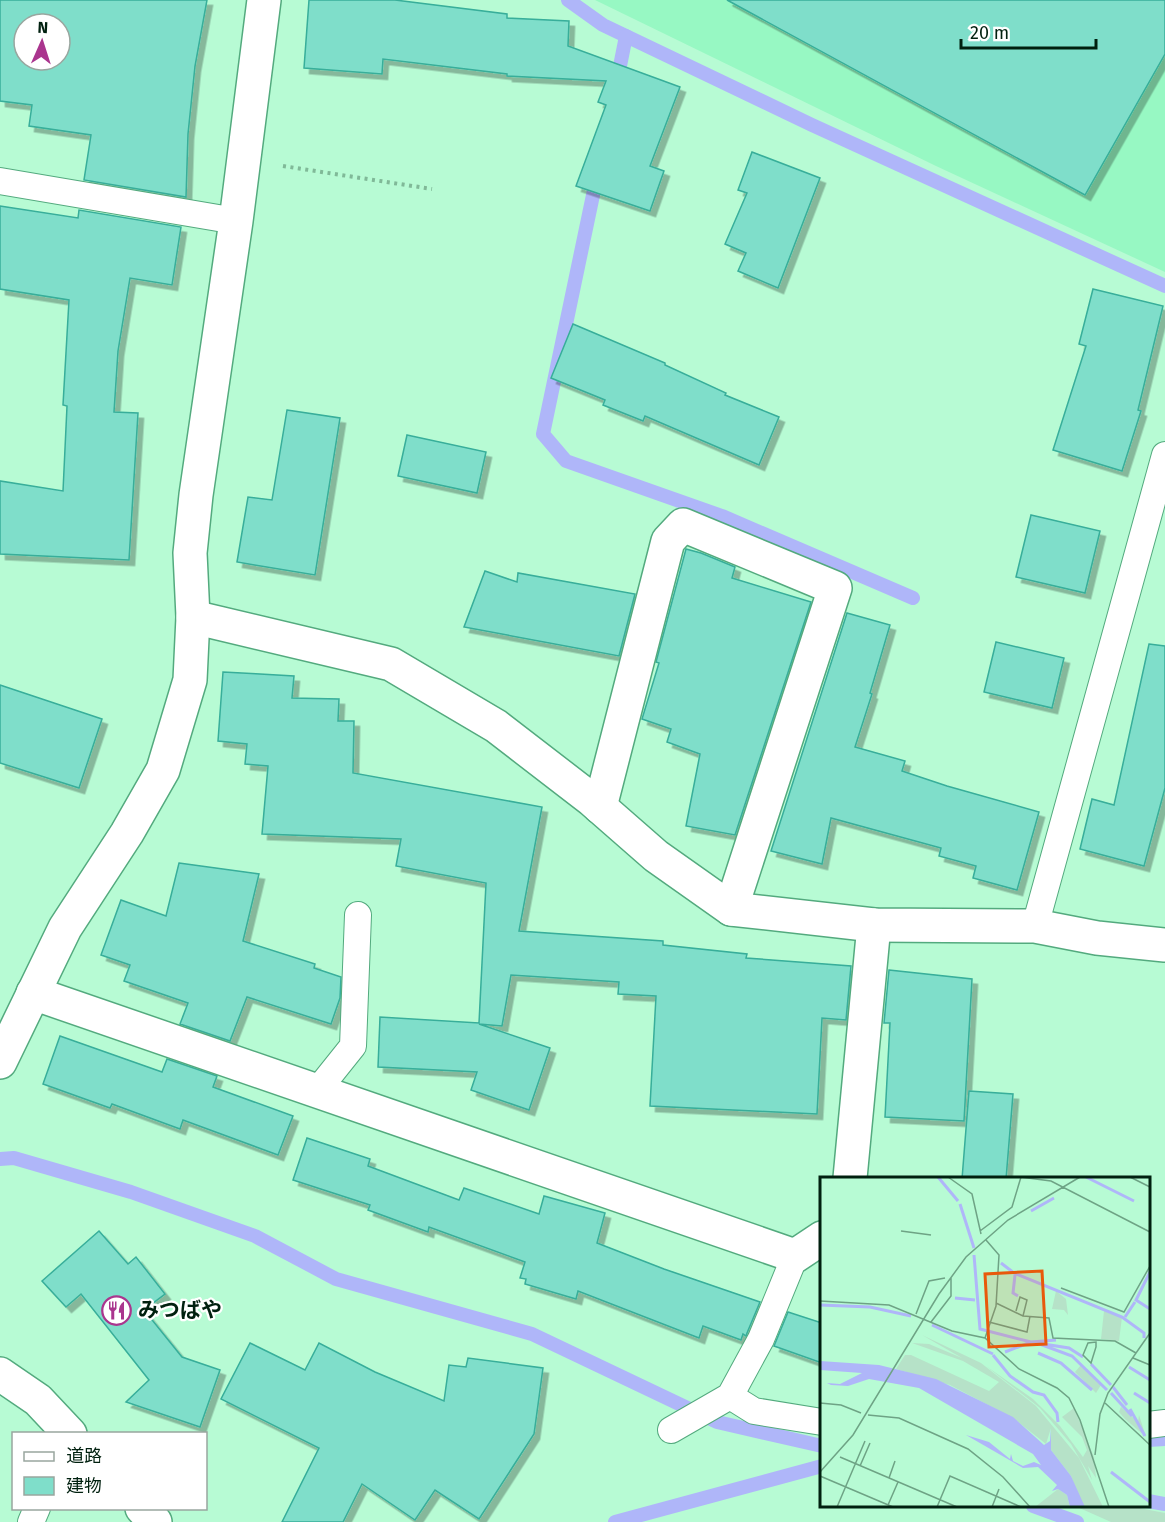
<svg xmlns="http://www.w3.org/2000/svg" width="1165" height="1522" font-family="'Fira Sans','Noto Sans JP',sans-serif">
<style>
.built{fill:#97f8c3}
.green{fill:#b6e2c8}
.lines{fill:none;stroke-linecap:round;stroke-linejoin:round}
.stream{stroke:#afb6f9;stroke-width:14}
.building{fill:#7fdeca;stroke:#37ae9a;stroke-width:1.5;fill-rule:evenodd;filter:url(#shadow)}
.lane-casing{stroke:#53aa7e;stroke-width:28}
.street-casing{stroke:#53aa7e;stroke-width:36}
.secondary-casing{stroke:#53aa7e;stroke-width:36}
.path{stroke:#80b998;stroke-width:4;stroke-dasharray:3 4.5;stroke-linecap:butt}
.lane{stroke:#fff;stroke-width:26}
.street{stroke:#fff;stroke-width:33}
.secondary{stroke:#fff;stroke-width:33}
.labels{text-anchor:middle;stroke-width:4.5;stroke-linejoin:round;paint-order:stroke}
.poi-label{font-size:21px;font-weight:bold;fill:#00200f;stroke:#fff;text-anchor:start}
.inset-river{fill:none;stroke:#afb6f9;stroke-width:3}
.inset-road{fill:none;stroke:#6ea385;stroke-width:1.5}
.view{fill:#e8590c;fill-opacity:0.15;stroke:#e8590c;stroke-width:3}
.inset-edge{fill:none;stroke:#00200f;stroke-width:3}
</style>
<defs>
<filter id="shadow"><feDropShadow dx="5.5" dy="5.5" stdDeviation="0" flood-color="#0004"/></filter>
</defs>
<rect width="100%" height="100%" fill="#b7fbd4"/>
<polygon class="built" points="595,0 1165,0 1165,272 936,166"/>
<polygon class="green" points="1075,1506 1129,1506 1165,1513 1165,1522 1111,1522"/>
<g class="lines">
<g class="stream">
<polyline points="568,0 603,25 812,125 1165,286"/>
<polyline points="617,81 626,36"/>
<polyline points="597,176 543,434 566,461 722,516 913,598"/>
<polyline points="0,1159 14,1158 131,1192 255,1236 336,1279 532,1334 717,1422 822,1446"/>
<polyline points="1148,1440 1165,1439"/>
<polyline points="1148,1501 1165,1504"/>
<polyline points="1033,1506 1077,1522"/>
<polyline points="615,1522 822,1466"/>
</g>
</g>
<g class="building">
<path d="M 0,0 L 207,0 L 195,66 L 188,134 L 186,197 L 84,180 L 91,135 L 29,126 L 32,105 L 0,101 ZM 24,24 L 60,24 L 60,60 L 24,60 Z"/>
<polygon points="309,0 395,0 507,14 507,18 569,21 568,46 680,87 650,166 664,171 650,211 576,186 606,105 598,102 606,81 507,76 507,74 383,59 382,74 304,68"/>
<polygon points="727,0 1165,0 1165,54 1085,195"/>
<polygon points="752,152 820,178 778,288 738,271 746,253 725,244 747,193 738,190"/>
<polygon points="0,206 78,218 79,210 181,227 172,285 130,278 118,351 114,412 138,413 129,560 0,554 0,481 63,491 67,406 63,405 69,300 0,289"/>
<polygon points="1093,289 1163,306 1138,410 1141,411 1122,471 1053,450 1086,346 1079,344"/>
<polygon points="573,324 665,363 665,365 726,393 725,395 779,417 759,465 645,416 643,421 603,405 605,400 551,378"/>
<polygon points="287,410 340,418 315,575 237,562 248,497 272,500"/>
<polygon points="407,435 486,452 477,493 398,476"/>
<polygon points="1031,515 1100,531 1085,593 1016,577"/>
<polygon points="686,549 701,553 735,567 732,578 811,602 735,835 686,826 700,754 667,742 671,729 642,719 659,663 656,662"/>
<polygon points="485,571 517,582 518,573 635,594 619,656 464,627"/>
<polygon points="847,613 890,625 870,693 872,694 855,747 905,761 902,771 947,786 1039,812 1017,890 973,878 976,866 939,856 941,848 831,818 822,864 771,851"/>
<polygon points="996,642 1064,658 1052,708 984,692"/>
<polygon points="1149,644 1165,646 1165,788 1144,866 1080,849 1092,799 1114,805"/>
<polygon points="223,672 294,676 292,698 339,699 338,721 354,721 353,773 542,807 519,931 663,941 663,945 747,954 746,958 851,966 846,1020 822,1018 817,1114 650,1106 656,996 618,994 619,982 511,975 502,1026 479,1024 550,1048 529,1110 471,1090 477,1072 378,1067 380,1017 479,1023 486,883 396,866 401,839 262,834 268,766 245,764 247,744 218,741"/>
<polygon points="0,685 102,719 79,788 0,763"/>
<polygon points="179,863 259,874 243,941 315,964 314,968 341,977 340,998 331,1024 247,997 230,1041 180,1024 188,1003 124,981 130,965 101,955 121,900 166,916"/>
<polygon points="889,970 972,979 964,1121 885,1117 890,1023 884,1023"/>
<polygon points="60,1036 162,1072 167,1059 217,1076 213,1087 293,1116 278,1155 183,1120 180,1129 112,1104 110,1108 43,1084"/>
<polygon points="969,1091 1013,1094 1006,1179 962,1179"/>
<polygon points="307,1138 370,1159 368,1166 459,1200 464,1188 539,1214 544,1196 605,1213 597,1243 664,1269 760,1302 747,1333 746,1336 743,1334 741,1340 703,1326 699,1338 578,1291 576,1299 525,1284 526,1279 520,1278 525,1262 429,1227 428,1232 368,1210 370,1205 293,1180"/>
<polygon points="99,1231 128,1264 136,1257 165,1294 144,1310 182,1357 220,1370 200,1427 126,1402 149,1380 81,1294 66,1307 42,1281"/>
<polygon points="788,1312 822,1323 822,1363 774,1346"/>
<polygon points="250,1343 305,1370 319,1343 375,1372 444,1401 449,1365 466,1367 468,1358 543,1368 534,1434 479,1519 435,1490 415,1520 362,1484 343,1522 282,1522 319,1448 221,1399"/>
</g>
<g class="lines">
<defs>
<g id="lane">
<polyline points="0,181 236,221"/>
<polyline points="1035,926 1165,455"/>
<polyline points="317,1091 353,1046 358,915"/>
<polyline points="730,1396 754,1411 822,1422"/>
<polyline points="1148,1425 1165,1423"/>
<polyline points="671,1430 730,1396 761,1339 795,1256"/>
<polyline points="31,1522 37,1508"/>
</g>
<g id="street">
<polyline points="193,617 391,664 496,726 592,800 656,856 731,909 874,925 1035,926 1097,938 1165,945"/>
<polyline points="600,807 668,541 683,525 835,588 731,909"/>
<polyline points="33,993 795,1256 822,1238"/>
<polyline points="0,1062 65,928 127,833 163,770 190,680 193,617 190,553 196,495 236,221 264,0"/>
<polyline points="850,1178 874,925"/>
</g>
<g id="secondary">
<polyline points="0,1374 38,1400 70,1434"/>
<polyline points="142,1508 155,1522"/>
</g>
</defs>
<use href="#lane" class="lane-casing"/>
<use href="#street" class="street-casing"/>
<use href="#secondary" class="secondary-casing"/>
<polyline class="path" points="283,166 432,189"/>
<use href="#lane" class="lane"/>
<use href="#street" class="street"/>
<use href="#secondary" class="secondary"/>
</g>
<defs>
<symbol id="restaurant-ring" viewBox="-11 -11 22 22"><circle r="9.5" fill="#fff" stroke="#aa358e" stroke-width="1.5"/><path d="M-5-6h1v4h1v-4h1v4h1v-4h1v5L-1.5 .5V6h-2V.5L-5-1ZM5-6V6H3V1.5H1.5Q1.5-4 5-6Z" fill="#aa358e"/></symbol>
</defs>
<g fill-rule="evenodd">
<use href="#restaurant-ring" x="100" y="1294" width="33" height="33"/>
</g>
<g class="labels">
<g class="poi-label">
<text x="138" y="1317">みつばや</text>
</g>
</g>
<g transform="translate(820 1177)">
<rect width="330" height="330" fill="#b7fbd4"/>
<path d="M 236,114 L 246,122 L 248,138 L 244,133 L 232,132 ZM 284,134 L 302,140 L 299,164 L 281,162 ZM 102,158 L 161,186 L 216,229 L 259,281 L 283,330 L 265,330 L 261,326 L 251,299 L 231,273 L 231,251 L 226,267 L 193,241 L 130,208 L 76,192 L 85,178 L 91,178 L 169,214 L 179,205 L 143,184 L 92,166 L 109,167 L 142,181 ZM 261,188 L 281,208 L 276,216 L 255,195 ZM 166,189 L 213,222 L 240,249 L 263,280 L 267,273 L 262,260 L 242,240 L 254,231 L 274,280 L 276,301 L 268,289 L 272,303 L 251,267 L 220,231 ZM 301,230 L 318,245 L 319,238 L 326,260 L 305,242 L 299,235 ZM 238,312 L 247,318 L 250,330 L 215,330 Z" fill="#b6e2c8"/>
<path d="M 0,184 L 59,188 L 116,202 L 193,240 L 224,268 L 230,264 L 231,251 L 231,273 L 251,299 L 265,330 L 250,330 L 247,318 L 238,312 L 232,314 L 237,308 L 218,290 L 203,291 L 146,258 L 169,265 L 190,282 L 191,277 L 193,284 L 203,289 L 214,285 L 221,288 L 213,277 L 99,211 L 49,202 L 28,209 L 11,208 L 7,206 L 20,207 L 42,196 L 0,193 Z" fill="#afb6f9"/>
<path class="inset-river" d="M 118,0 L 138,24M 266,0 L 314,24M 140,27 L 154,71M 211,34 L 234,21M 154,78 L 160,152 L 211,165M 181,86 L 194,96 L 302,140 L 324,156 L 324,161M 330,95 L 316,123 L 330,132M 195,98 L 193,116 L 198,119M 135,121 L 155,123M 0,128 L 50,130 L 91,139M 305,140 L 315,125M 112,148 L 173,177M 185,175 L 211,165 L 236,163M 218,176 L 241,186 L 272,213M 173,178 L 190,199 L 213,215 L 224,218 L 237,236 L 238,245M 263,180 L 249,171 L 217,166 L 252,179 L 287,213M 271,187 L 291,208M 309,190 L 330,203M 293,210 L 307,228M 291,216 L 312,239M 314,216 L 330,226M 310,232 L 325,259M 291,295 L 330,325"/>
<path class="inset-road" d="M 128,0 L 152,17 L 161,57M 200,0 L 231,4 L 330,55M 310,0 L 330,10M 81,54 L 111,58M 160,54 L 192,30 L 201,0M 241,111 L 304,135 L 330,89M 0,124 L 69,128 L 132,154 L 165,161 L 199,192 L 237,211 L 249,221 L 260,243 L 289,330M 176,126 L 203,139 L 229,141 L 233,161 L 295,164 L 316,176M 196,134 L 200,120 L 207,123 L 203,139M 96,137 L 109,104 L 125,101M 111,145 L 131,119 L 131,101M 169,145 L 207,155 L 210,139M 165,161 L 176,129 L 179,78 L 166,63M 276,165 L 276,170 L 271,186 L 263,178 L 268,166 ZM 313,181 L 330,188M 0,226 L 21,228 L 41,236M 285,226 L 330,268M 48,238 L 79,241 L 148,272 L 183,300 L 210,330M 275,278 L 280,237 L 288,216 L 330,156M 20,280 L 137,330M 40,289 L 50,266M 0,295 L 33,258 L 119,117 L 146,80 L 188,43 L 260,0M 0,299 L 73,330M 69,301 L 75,284M 68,328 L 78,305M 17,330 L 45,264M 117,330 L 130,299 L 201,330M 172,330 L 179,312"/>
<path class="view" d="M 222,94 L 226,167 L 169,170 L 165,97 Z"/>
<rect width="330" height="330" class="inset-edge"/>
</g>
<rect x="12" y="1432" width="195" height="78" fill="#ffffff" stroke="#99a69f" stroke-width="1.5"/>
<rect x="24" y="1452" width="30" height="9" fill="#ffffff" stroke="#99a69f" stroke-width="1.5"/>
<text x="66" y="1462" font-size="18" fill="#00200f">道路</text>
<rect x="24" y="1477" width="30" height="18" fill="#7fdeca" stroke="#99a69f" stroke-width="1.5"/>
<text x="66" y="1492" font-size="18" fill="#00200f">建物</text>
<g transform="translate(42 42) rotate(3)"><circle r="28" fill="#ffffff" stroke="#99a69f" stroke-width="1.5"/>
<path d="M0-4.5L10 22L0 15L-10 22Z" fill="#aa358e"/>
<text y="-9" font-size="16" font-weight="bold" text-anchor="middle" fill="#00200f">N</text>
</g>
<path d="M961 39v9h135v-9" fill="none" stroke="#00200f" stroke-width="3"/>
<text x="970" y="39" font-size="18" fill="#00200f" stroke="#ffffff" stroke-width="4.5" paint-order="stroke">20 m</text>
</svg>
